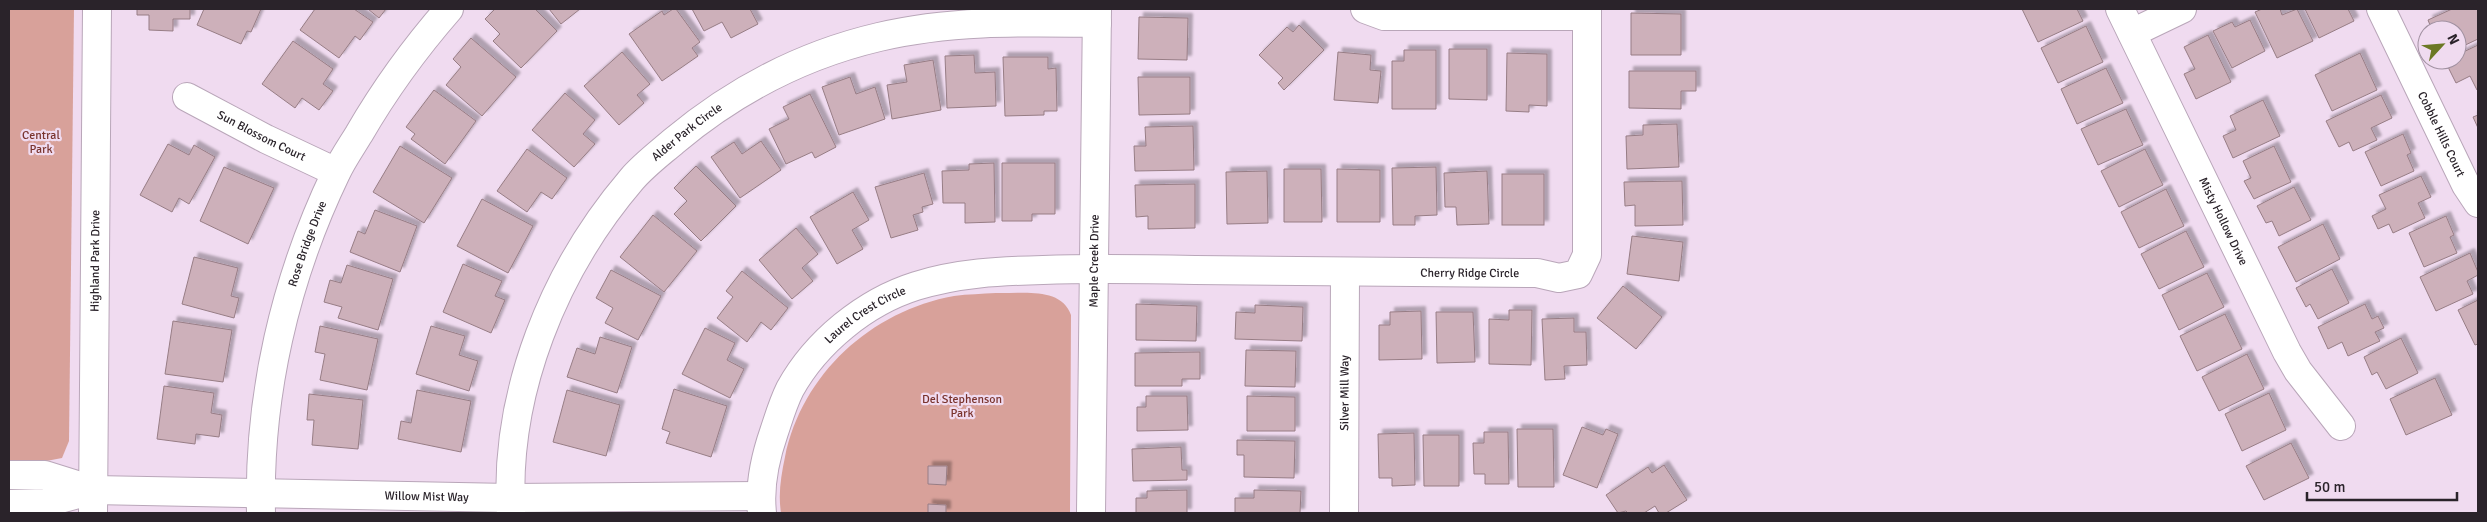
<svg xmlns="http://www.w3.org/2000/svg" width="2487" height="522" font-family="Signika,sans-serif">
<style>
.green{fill:#d8a19a}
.building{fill:#cdb0ba;stroke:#977d85;filter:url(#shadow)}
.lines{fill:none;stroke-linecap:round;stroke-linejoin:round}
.minor-casing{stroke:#b9a6b9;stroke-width:30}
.minor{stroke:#fff;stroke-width:28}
.labels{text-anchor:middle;stroke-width:4.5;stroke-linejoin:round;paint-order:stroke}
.street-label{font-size:12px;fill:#2a232a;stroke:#f0dbf0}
.park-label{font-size:12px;fill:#79332d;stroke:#f0dbf0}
</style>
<defs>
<filter id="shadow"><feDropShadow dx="4.5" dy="-4.5" stdDeviation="1" flood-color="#0004"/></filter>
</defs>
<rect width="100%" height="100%" fill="#f0dbf0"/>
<g class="green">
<polygon points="9,9 74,9 69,441 62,458 41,462 9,462"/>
<path d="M 996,293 C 1021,294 1061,286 1071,315 L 1070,513 L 781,513 C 778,494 781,476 785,457 C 802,374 871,311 954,296 C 968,294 982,294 996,293 Z"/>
</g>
<g class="building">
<polygon points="137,9 190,9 190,19 173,19 173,31 149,30 149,15 137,15"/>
<polygon points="204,9 261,9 251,32 247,31 241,44 197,25"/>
<polygon points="315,9 354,9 373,22 360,40 355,36 339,58 300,30"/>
<polygon points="368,9 386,9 379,18"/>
<polygon points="495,9 535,9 557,31 521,68 493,41 500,34 485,19"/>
<polygon points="549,9 580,9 561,24"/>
<polygon points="673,9 676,9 700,42 692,48 698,56 662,81 629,34 662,11 664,15"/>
<polygon points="692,9 750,9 758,24 731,38 722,22 704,31"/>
<polygon points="2022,9 2077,9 2083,21 2038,42"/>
<polygon points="2262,9 2280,9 2282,15 2297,9 2313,41 2277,58 2255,12"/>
<polygon points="2305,9 2348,9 2354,21 2319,38"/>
<polygon points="2452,9 2478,9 2478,39 2457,49 2457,30 2432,30 2428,20"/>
<polygon points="1631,13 1681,14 1681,55 1631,55"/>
<polygon points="1139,17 1188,18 1187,60 1138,59"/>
<polygon points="2250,20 2265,51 2232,68 2213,31 2232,22 2235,27"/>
<polygon points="1299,25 1324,50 1284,90 1278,83 1283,78 1259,55 1287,27 1293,32"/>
<polygon points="2086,26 2103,62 2058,83 2041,48"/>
<polygon points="2208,35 2231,82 2196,99 2184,74 2195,69 2184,47"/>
<polygon points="471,38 516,77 482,116 446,85 461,67 453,59"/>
<polygon points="293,41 333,69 323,84 333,91 319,110 302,98 295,108 262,84"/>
<polygon points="2478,45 2478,89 2477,90 2470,76 2456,83 2445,61 2457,60 2457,55"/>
<polygon points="1449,49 1487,49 1487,100 1449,99"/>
<polygon points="1404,50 1436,50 1436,109 1392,109 1392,61 1404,61"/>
<polygon points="622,52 650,84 637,95 644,103 619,125 584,86"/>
<polygon points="1338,52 1371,55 1370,70 1381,71 1378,103 1334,100"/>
<polygon points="1507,53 1547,54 1547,106 1529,105 1529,112 1506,111"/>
<polygon points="2360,53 2377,90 2332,111 2315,75"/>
<polygon points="974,55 975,73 995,72 996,106 947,108 945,56"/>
<polygon points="1003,57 1048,57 1048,69 1056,68 1057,111 1044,111 1044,115 1005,116"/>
<polygon points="933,60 941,110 892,119 887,85 907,82 904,65"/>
<polygon points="2106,68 2123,103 2077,124 2061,89"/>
<polygon points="1629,71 1696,71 1696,91 1681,91 1681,109 1629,108"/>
<polygon points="850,77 856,94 875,87 885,119 839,135 822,87"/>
<polygon points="1138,77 1190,77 1190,114 1139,115"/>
<polygon points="434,90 476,121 445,164 411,139 415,134 406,127"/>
<polygon points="565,93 595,120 583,134 595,144 574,167 532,130"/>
<polygon points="810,94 836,147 815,158 812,152 786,164 769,129 789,119 783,107"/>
<polygon points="2381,95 2392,118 2371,128 2377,140 2353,151 2349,142 2339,147 2326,121"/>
<polygon points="2263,100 2280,136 2233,158 2223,136 2236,130 2230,116"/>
<polygon points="2126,109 2143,145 2098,165 2081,129"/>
<polygon points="2478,115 2478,128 2473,117"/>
<polygon points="1677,124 1679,167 1627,169 1626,136 1643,135 1643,125"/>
<polygon points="1193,126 1194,170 1135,171 1134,146 1146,146 1145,127"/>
<polygon points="2403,134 2411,153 2407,155 2414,171 2381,186 2365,152"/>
<polygon points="761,141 781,170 740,198 711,157 734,142 742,154"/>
<polygon points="168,144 189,155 194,145 215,157 189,204 179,198 172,212 140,195"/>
<polygon points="400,146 452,178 424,223 373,192"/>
<polygon points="2274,146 2291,182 2254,199 2244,181 2251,178 2243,161"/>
<polygon points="527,149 567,178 552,199 541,192 527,212 497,191"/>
<polygon points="2145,149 2163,185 2119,207 2101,171"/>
<polygon points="994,163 995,222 965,223 965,203 943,203 942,171 969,170 969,164"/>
<polygon points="1002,163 1055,163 1055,214 1032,214 1032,221 1002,221"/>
<polygon points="696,166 736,206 701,241 674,214 687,201 674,188"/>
<polygon points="224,167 274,188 248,244 200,221"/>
<polygon points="1436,167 1437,215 1415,216 1415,225 1393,225 1392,168"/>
<polygon points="1284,169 1321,169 1322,222 1284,222"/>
<polygon points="1337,169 1380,170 1380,222 1337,222"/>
<polygon points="1267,171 1268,223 1227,224 1226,172"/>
<polygon points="1487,171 1489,224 1457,225 1456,207 1445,207 1444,173"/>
<polygon points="924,173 933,204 922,207 923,212 913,215 918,230 891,238 875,187"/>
<rect x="1502" y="174" width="42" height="51"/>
<polygon points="2421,176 2431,197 2418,203 2425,218 2393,233 2389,224 2378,229 2372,216 2386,209 2379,195"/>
<polygon points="1682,181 1683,225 1635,226 1635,205 1625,206 1624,182"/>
<polygon points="1195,184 1195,228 1148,229 1148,216 1136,217 1135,185"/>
<polygon points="2294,187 2311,220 2279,236 2272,221 2266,223 2257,206"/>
<polygon points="2166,189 2184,226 2139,248 2121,212"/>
<polygon points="853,192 869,220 852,230 863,249 837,264 810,217"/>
<polygon points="482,199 533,226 508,273 457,246"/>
<polygon points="375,210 417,226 400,272 350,252 358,231 365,234"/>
<polygon points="653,215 697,251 664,292 620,257"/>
<polygon points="2446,216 2454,235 2450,237 2457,253 2424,267 2409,233"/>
<polygon points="2323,224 2340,259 2296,282 2278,247"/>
<polygon points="796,228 818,254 802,268 813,281 792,299 759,260"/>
<polygon points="2186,231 2204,267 2159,289 2141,254"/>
<polygon points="1632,236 1683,242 1679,281 1627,274"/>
<polygon points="2470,253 2478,272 2478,275 2467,281 2473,294 2436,311 2420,277"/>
<polygon points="194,257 238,268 231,296 239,298 234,318 182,304"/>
<polygon points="463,264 502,281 495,296 505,300 491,333 443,312"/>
<polygon points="347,265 393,279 378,330 338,318 342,307 324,302 330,280 341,283"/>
<polygon points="2332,269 2349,303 2318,319 2310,304 2306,307 2296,288"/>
<polygon points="611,270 661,296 638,340 605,323 613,308 596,298"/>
<polygon points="742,271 788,308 771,330 761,322 747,342 717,318 733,297 726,291"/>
<polygon points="2207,273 2224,307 2179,330 2162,295"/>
<polygon points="1623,286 1662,317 1636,349 1597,318"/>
<polygon points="2478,300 2478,344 2475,345 2458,310"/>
<polygon points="1136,304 1197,306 1196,341 1136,340"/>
<polygon points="2365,304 2372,319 2378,316 2384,328 2375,332 2380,341 2348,356 2342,342 2328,349 2318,327"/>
<polygon points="1255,305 1303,307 1302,341 1235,339 1236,312 1255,313"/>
<polygon points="1509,310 1532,310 1531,365 1489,364 1489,319 1509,320"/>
<polygon points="1421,311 1422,359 1379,360 1379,325 1390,325 1390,312"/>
<polygon points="1436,312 1473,312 1475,362 1437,363"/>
<polygon points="2225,314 2242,349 2197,371 2180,336"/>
<polygon points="1574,318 1574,332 1586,332 1587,365 1564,366 1565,379 1545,380 1542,319"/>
<polygon points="173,321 232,330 223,382 165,374"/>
<polygon points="320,326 378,339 367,390 320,380 325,354 315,352"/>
<polygon points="431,326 465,336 459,355 478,361 469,391 416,374"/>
<polygon points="705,328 735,343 727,360 744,369 730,398 682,374"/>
<polygon points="600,337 632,347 617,393 567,377 577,348 595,354"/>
<polygon points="2401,338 2418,373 2386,389 2377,372 2372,375 2364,357"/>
<polygon points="1246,350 1296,351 1295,387 1245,386"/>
<polygon points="1200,352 1200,379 1182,379 1182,386 1135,386 1135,353"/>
<polygon points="2247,354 2264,389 2219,411 2202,377"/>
<polygon points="2435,378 2452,415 2406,435 2390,399"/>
<polygon points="164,386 214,393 211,413 222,415 219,437 196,434 195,444 157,439"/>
<polygon points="674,389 727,406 711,457 666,443 670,432 662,429"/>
<polygon points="417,390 471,401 461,452 398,439 401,421 411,423"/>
<polygon points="567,390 620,405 606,456 553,442"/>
<polygon points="2269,393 2286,430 2242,451 2225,414"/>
<polygon points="309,394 363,400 358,449 312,445 314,420 307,420"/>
<polygon points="1146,396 1187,396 1188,430 1137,431 1137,407 1146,407"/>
<polygon points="1247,396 1295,397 1295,431 1247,431"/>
<polygon points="1582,427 1603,435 1606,429 1618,434 1597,488 1563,475"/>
<polygon points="1517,429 1553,429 1554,487 1518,487"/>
<polygon points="1484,432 1508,432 1509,484 1485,484 1485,474 1474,474 1473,443 1484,443"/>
<polygon points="1414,433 1415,485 1392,486 1392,478 1379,478 1378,434"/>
<polygon points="1423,435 1459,435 1459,486 1424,486"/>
<polygon points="1237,440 1295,441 1294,478 1244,477 1244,455 1237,455"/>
<polygon points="2291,443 2309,478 2264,500 2246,466"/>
<polygon points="1181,447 1182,470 1187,470 1187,480 1133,481 1132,449"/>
<polygon points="1664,465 1687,500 1666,513 1659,513 1655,506 1644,513 1628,513 1626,511 1618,513 1606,495 1648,467 1652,473"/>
<polygon points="928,466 947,466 946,485 928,484"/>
<polygon points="1187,490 1187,513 1136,513 1136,498 1147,498 1147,491"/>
<polygon points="1254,490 1301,491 1300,513 1235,513 1235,498 1254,498"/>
<polygon points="928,504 946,505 946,513 928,513"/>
</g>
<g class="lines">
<defs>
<g id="minor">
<polyline points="1365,9 1384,16 1587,16"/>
<path id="s1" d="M 2120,9 L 2287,352 L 2298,371 L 2341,426"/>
<path id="s2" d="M 2381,9 L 2466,185 L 2478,203"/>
<polyline points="2132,33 2182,9"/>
<path id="s3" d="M 187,97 L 266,139 L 336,172"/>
<path id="s4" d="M 9,475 L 45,475 L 93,490 L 510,498 L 760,496"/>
<polyline points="9,504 45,503 93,490"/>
<path id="s5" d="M 93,513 L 97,9"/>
<path id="s6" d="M 261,513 C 258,396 285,279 336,173 C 342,160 351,147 359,134 C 385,89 415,48 449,9"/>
<path id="s7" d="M 511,513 C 504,393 554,270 632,179 C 644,165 660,153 674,141 C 735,90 802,55 879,37 C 951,20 1024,22 1097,23"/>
<path id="s8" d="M 762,513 C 759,486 765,458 774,432 C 779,417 783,403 790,389 C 816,342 865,302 916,286 C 958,273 999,271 1043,270 C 1094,268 1145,269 1195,270 C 1309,272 1423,273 1537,273 L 1559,278 L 1578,274 L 1587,255 L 1587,9"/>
<path id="s9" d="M 1091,513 L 1097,9"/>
<path id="s10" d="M 1344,513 L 1345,273"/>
</g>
</defs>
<use href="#minor" class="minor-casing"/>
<use href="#minor" class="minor"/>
</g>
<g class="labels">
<g class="street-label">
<text dy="4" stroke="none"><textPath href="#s7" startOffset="436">Alder Park Circle</textPath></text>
<text dy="4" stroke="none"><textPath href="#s2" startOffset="139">Cobble Hills Court</textPath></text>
<text dy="4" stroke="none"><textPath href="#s3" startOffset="84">Sun Blossom Court</textPath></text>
<text dy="4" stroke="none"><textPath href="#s1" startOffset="236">Misty Hollow Drive</textPath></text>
<text dy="4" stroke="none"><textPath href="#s6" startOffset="275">Rose Bridge Drive</textPath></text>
<text dy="4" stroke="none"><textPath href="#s5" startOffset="252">Highland Park Drive</textPath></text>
<text dy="4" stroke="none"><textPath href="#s9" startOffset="252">Maple Creek Drive</textPath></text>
<text dy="4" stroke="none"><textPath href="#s8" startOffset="850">Cherry Ridge Circle</textPath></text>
<text dy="4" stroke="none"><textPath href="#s8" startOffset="236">Laurel Crest Circle</textPath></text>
<text dy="4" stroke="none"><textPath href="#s10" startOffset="120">Silver Mill Way</textPath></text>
<text dy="4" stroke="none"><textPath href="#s4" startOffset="420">Willow Mist Way</textPath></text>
</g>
<g class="park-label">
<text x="41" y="139">Central<tspan x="41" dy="14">Park</tspan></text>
<text x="962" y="403">Del Stephenson<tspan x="962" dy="14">Park</tspan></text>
</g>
</g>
<rect width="2487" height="522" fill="none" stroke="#2a232a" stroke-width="20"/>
<g transform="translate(2442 45) rotate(64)"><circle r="24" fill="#f0dbf0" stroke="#a191a1"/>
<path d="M0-4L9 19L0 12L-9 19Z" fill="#6b7824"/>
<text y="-8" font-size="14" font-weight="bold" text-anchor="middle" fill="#2a232a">N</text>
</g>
<path d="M2307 492v8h150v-8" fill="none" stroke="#2a232a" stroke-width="2.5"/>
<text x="2314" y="492" font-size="15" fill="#2a232a" stroke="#f0dbf0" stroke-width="4" paint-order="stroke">50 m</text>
</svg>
